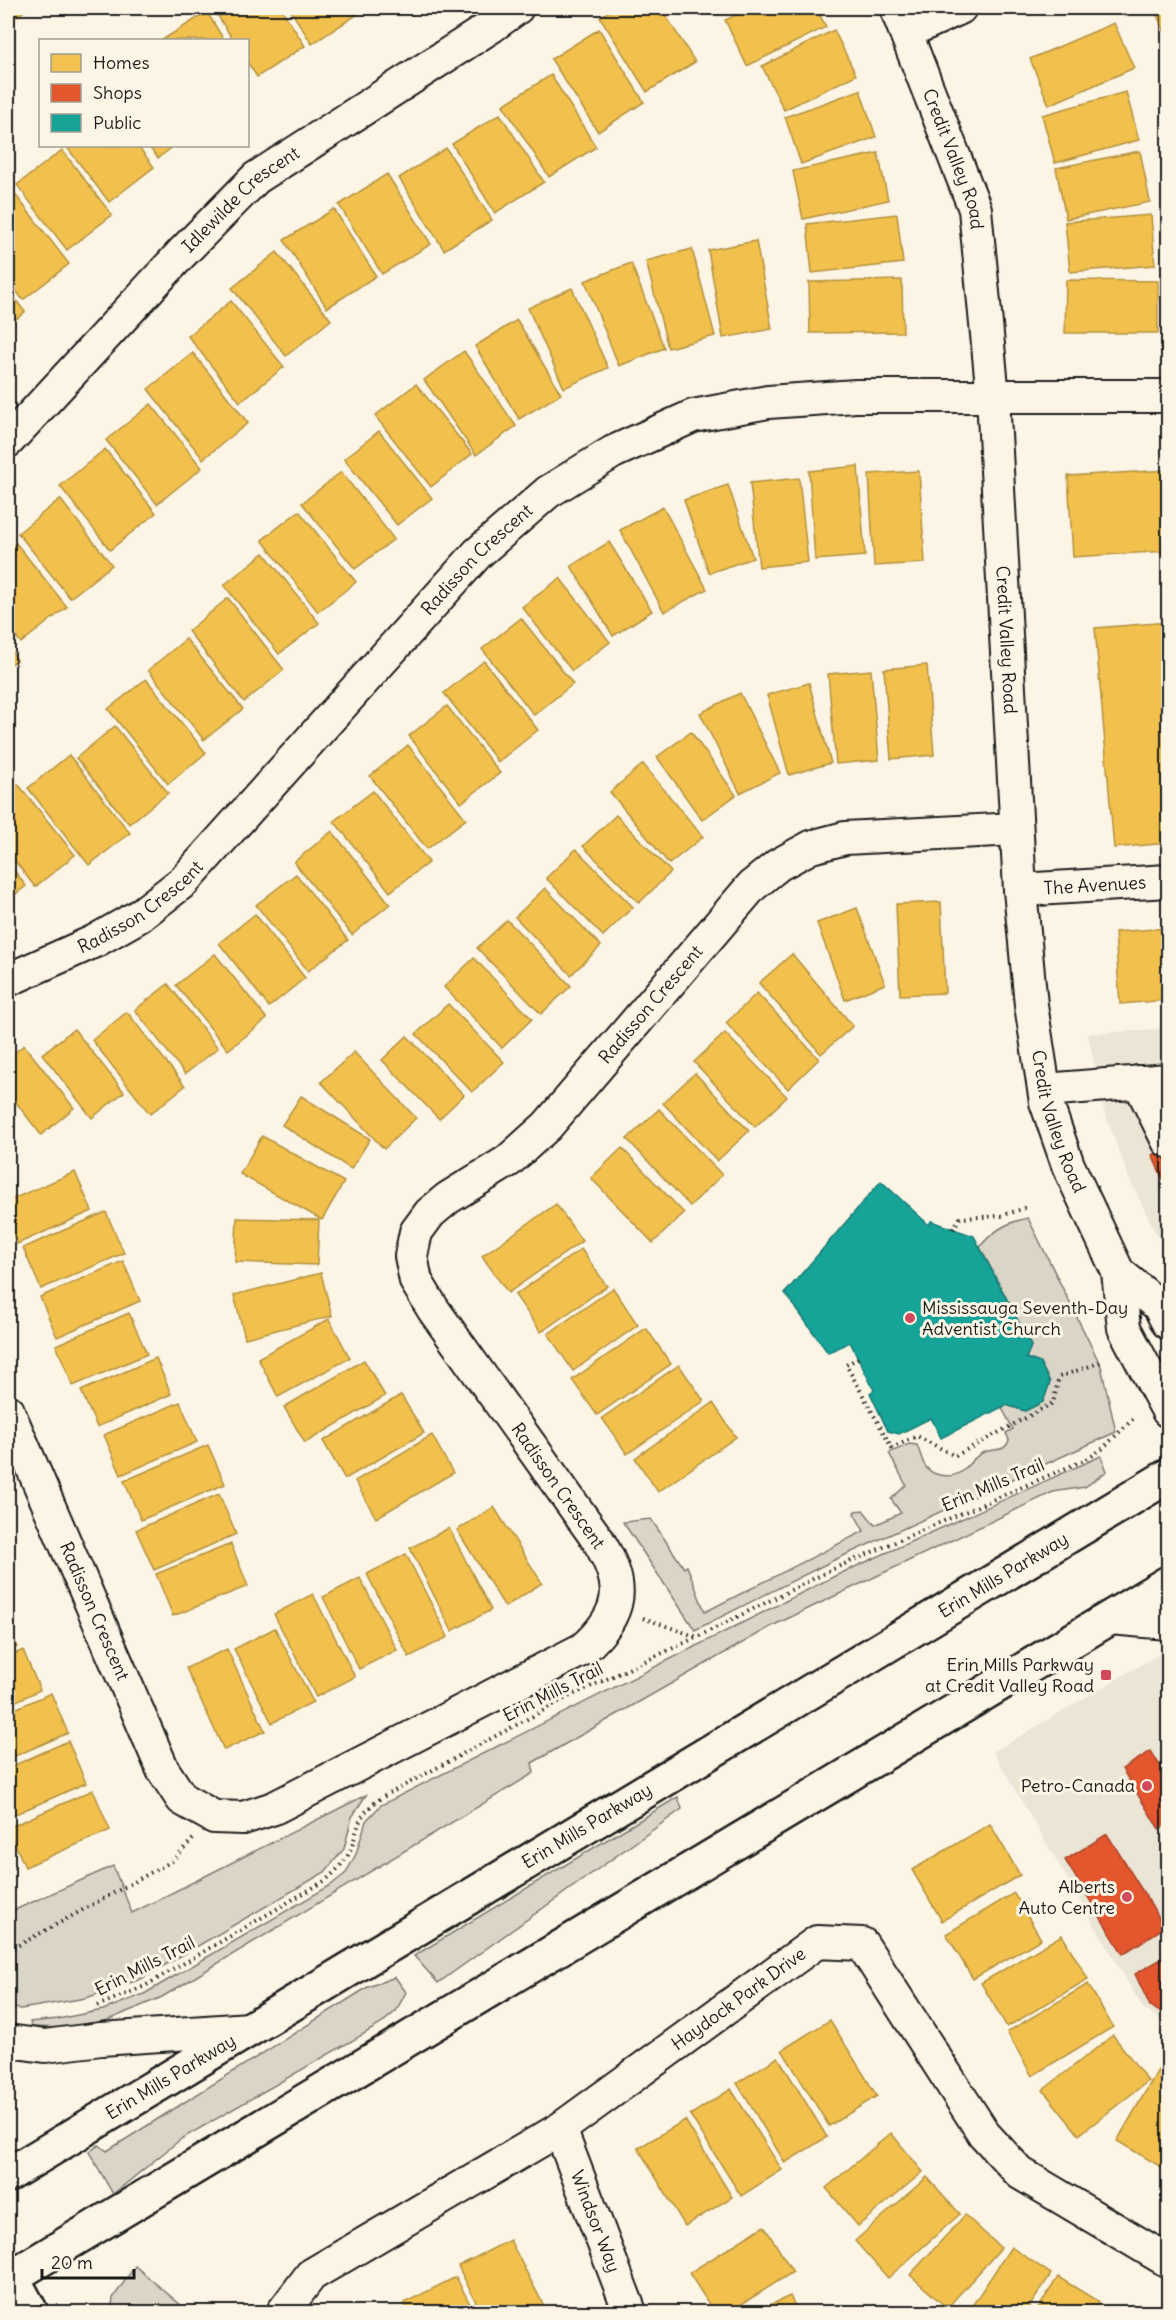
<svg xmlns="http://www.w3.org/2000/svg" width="1176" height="2320" font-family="Delius,sans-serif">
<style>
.built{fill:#ebe5d6}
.green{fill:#dbd5c8;stroke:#7c7872;stroke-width:1.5}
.homes{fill:#f2c14e;stroke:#b2903f;stroke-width:1.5}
.shops{fill:#e4572e;stroke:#a84529;stroke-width:1.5}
.public{fill:#17a398;stroke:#187a73;stroke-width:1.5}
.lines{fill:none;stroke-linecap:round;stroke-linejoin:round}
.minor-casing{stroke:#1c1c1c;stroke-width:36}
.major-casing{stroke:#1c1c1c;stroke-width:38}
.highway-casing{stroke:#1c1c1c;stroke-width:38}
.path{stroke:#1c1c1c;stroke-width:4;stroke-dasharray:1.5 4.5;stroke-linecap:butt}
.minor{stroke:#fcf5e5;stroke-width:32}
.major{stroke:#fcf5e5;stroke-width:33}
.highway{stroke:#fcf5e5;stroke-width:33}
.poi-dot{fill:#d1495b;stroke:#fcf5e5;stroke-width:2}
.labels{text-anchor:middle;stroke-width:6;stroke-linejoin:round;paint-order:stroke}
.street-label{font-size:18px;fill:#1c1c1c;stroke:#fcf5e5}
.poi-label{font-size:18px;fill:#1c1c1c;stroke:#fcf5e5;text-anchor:end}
</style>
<rect width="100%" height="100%" fill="#fcf5e5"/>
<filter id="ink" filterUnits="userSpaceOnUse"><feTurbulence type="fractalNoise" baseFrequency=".0167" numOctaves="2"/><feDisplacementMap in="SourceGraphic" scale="12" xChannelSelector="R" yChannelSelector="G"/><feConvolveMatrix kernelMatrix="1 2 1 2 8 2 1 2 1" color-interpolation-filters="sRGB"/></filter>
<g filter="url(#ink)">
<g class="built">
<polygon points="1168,1028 1168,1258 1129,1178 1104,1111 1088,1034"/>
<polygon points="1168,1649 1168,2024 1143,2008 993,1752"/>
</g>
<g class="green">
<path d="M 1028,1218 L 1101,1366 L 1116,1432 L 832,1561 L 695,1630 L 623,1522 L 651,1519 L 684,1568 L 687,1566 L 705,1612 L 864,1531 L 854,1513 L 855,1511 L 863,1510 L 875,1525 L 901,1513 L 891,1499 L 906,1485 L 889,1453 L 909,1444 L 917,1445 C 920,1452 922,1462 926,1467 C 933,1477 952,1478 961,1472 C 968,1466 974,1457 982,1453 C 993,1447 1005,1454 1009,1440 L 1006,1433 L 1013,1429 L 1002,1408 L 1006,1405 L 1025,1411 L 1043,1402 L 1050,1382 L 1040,1363 L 1026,1358 L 1031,1346 L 980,1247 C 992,1231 1007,1222 1028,1218 Z"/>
<polygon points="1101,1456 1107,1471 1085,1487 1053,1492 772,1626 532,1763 534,1773 162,1997 108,2020 69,2028 31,2027 30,2022 58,2019 103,2010 144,1994 331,1885 346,1873 356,1854 366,1821 381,1805 837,1575"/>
<polygon points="366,1795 352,1817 344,1849 325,1872 141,1979 86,1998 21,2009 8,2007 8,1913 113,1866 132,1913"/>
<polygon points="678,1797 682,1809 438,1983 414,1956"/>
<polygon points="395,1977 406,1992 396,2011 381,2024 181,2139 113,2194 89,2152 99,2145 107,2151 368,1987"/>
<polygon points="135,2266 189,2312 111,2312 113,2298"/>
</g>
<g class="homes">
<polygon points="8,8 28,8 8,23"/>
<polygon points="213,8 281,8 305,46 257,77 248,63 248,40 233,40"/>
<polygon points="289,8 354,8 358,14 312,44"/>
<polygon points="614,8 661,8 695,62 647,92 600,17"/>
<polygon points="751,8 816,8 826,27 747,66 725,20"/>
<polygon points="1163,8 1168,8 1168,39 1155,11"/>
<polygon points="207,12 224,40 162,40"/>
<polygon points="1114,23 1134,68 1049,105 1030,59"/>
<polygon points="599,29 644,102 598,132 551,59"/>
<polygon points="834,30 856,75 784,110 762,66"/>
<polygon points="551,75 596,147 549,177 503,105"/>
<polygon points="860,90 876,137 801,164 785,117"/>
<polygon points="1126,92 1139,140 1055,163 1042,115"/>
<polygon points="500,114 544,182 495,213 452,144"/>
<polygon points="66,146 138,146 154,167 109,202"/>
<polygon points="148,146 174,146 158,158"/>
<polygon points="446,148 492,220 444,250 399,178"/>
<polygon points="62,150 112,215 67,250 17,185"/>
<polygon points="1140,151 1150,202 1066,219 1056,168"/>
<polygon points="878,153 888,200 803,219 793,171"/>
<polygon points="387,174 431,244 382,274 339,205"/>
<polygon points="14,193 69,264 23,300 8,280 8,198"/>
<polygon points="334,209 376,276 327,308 284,240"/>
<polygon points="897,214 903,263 812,273 807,224"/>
<polygon points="1151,215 1155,265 1070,272 1065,222"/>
<polygon points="756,241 772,329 723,338 708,250"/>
<polygon points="692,249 715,336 668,348 646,261"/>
<polygon points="277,252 331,320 286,356 232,288"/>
<polygon points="631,263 664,348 619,366 585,281"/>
<polygon points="902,280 903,332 810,333 809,282"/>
<polygon points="1066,280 1158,281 1158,333 1065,333"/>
<polygon points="572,288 608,368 564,388 528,308"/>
<polygon points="8,290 25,312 8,326"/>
<polygon points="231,301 284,367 240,402 188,336"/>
<polygon points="517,320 561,394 519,419 475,346"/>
<polygon points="464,351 516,426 476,455 424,380"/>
<polygon points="193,353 248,423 203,459 148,389"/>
<polygon points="416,384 472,454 431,487 375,416"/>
<polygon points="151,404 202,468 157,504 106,440"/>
<polygon points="379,431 432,498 397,525 344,459"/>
<polygon points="105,449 156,513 110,550 60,486"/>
<polygon points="858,466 865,556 815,560 809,471"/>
<polygon points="1168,470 1168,551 1073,557 1068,476"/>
<polygon points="919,471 925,563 874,566 869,474"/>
<polygon points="341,472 394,539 355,569 302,503"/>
<polygon points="799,478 808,562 759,567 750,483"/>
<polygon points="728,485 753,558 709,573 684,500"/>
<polygon points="60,499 112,565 70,598 18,533"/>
<polygon points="663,507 707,589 664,612 620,530"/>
<polygon points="299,511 356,582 318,612 262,540"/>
<polygon points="609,542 652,611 613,636 571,566"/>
<polygon points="16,543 67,607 21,643 8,626 8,550"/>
<polygon points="264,553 319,623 279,654 224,585"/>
<polygon points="560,578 610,642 572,671 522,607"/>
<polygon points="228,598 284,670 244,702 188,631"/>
<polygon points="521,618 573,684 534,715 482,649"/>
<polygon points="1168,622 1168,843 1114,848 1095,628"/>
<polygon points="186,639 243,709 204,740 148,670"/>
<polygon points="8,645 17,660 8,666"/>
<polygon points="484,661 538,730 498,762 444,693"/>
<polygon points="927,665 934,755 891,759 884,669"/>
<polygon points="871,670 879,760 836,764 828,674"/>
<polygon points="146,679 206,753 168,784 108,709"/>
<polygon points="809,683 831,763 789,775 767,695"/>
<polygon points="740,693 780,773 740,793 700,713"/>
<polygon points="447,706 500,773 461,803 409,736"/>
<polygon points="115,726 168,793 129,824 76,758"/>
<polygon points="691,732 736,795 702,820 657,757"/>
<polygon points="408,745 466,819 427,849 370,776"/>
<polygon points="69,755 130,833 89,865 28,788"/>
<polygon points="643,764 703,837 669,864 610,792"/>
<polygon points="18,784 75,855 35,887 8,852 8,793"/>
<polygon points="373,791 429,862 390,892 334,821"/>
<polygon points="616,815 671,872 639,903 583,846"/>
<polygon points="332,831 390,904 352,935 294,862"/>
<polygon points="576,849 633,907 603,936 546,878"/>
<polygon points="8,862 26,886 8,900"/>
<polygon points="296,874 348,940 308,971 256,905"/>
<polygon points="545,888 601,946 571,975 515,917"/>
<polygon points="941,902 945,993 900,995 896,904"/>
<polygon points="857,908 885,984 845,1000 817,923"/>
<polygon points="255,914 305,978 269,1007 219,943"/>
<polygon points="507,920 571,986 541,1014 477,948"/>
<polygon points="1168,928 1168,1000 1120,1004 1115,932"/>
<polygon points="215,954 267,1019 228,1050 176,985"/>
<polygon points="792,954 853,1026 821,1054 759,983"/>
<polygon points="474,958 532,1019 502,1048 444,987"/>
<polygon points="168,984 218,1048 185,1074 135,1010"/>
<polygon points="757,993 819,1059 788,1089 726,1023"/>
<polygon points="448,1004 504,1062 472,1092 416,1034"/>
<polygon points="127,1012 185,1086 150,1114 92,1040"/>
<polygon points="74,1029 124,1092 92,1118 42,1054"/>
<polygon points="725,1033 787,1097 755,1127 694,1062"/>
<polygon points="407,1036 464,1095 439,1119 382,1060"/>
<polygon points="24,1045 74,1108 41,1135 8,1092 8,1058"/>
<polygon points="354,1052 416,1118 384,1149 321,1082"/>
<polygon points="695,1073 749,1131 717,1161 663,1103"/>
<polygon points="301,1096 370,1139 351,1169 282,1125"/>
<polygon points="659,1109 722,1175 690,1206 627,1139"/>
<polygon points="262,1136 344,1182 322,1220 240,1174"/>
<polygon points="622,1148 684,1213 653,1243 591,1178"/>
<polygon points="75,1172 92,1211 17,1244 8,1222 8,1201"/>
<polygon points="556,1204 582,1241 508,1293 482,1256"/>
<polygon points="106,1212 124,1253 41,1289 23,1248"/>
<polygon points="237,1218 319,1220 317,1265 235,1262"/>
<polygon points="581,1249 607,1286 541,1332 515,1295"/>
<polygon points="123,1261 140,1301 57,1337 40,1297"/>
<polygon points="321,1273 332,1316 245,1338 234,1295"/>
<polygon points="613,1288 638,1325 573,1371 548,1334"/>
<polygon points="129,1313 147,1354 73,1386 56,1345"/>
<polygon points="329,1319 350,1358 278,1397 258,1358"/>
<polygon points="646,1328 671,1364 597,1415 572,1380"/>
<polygon points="156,1358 171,1394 97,1427 81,1391"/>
<polygon points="364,1360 385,1396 305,1443 284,1407"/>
<polygon points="679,1365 704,1401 627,1454 602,1418"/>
<polygon points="401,1395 424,1433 345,1479 323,1441"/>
<polygon points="180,1402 197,1442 121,1475 104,1435"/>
<polygon points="713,1403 736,1437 658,1492 635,1458"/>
<polygon points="432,1435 453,1473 376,1518 355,1481"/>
<polygon points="208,1445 225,1484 141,1520 124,1481"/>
<polygon points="219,1494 236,1534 154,1570 136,1530"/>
<polygon points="494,1507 542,1583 505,1607 457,1530"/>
<polygon points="449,1528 491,1610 452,1631 410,1548"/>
<polygon points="231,1544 248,1586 173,1616 156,1574"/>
<polygon points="406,1554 448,1637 409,1657 367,1574"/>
<polygon points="360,1578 397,1650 359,1669 323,1597"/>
<polygon points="313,1594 355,1677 316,1697 274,1614"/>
<polygon points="8,1625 17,1647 8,1651"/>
<polygon points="275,1628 313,1702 272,1723 234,1649"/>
<polygon points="227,1649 265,1731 224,1750 186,1668"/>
<polygon points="23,1650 40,1690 8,1705 8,1657"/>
<polygon points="51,1693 68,1733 8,1759 8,1712"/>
<polygon points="68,1741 86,1783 11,1816 8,1807 8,1768"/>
<polygon points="93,1790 110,1830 25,1867 8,1828"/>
<polygon points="990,1824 1020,1875 942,1921 912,1870"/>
<polygon points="1014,1893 1041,1939 973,1979 946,1934"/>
<polygon points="1062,1935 1088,1979 1007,2027 981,1983"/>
<polygon points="1088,1984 1113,2027 1032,2076 1007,2032"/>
<polygon points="830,2020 877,2096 829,2126 782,2050"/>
<polygon points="1113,2035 1148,2081 1079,2135 1043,2090"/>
<polygon points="778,2057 827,2137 785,2163 737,2083"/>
<polygon points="1158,2070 1168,2076 1168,2171 1117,2141"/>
<polygon points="731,2089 782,2170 741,2196 690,2115"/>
<polygon points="685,2120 732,2197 685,2226 638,2148"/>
<polygon points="891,2133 923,2172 858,2226 826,2188"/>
<polygon points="927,2177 960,2214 888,2278 855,2241"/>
<polygon points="965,2215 1001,2248 947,2308 910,2275"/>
<polygon points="764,2226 793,2272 729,2312 714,2312 689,2273"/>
<polygon points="510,2240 547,2312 481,2312 458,2266"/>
<polygon points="1011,2247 1051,2274 1026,2312 968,2312"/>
<polygon points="456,2277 474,2312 409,2312 404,2303"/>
<polygon points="1058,2277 1099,2302 1093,2312 1036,2312"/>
<polygon points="790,2296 798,2312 754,2312"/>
</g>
<g class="shops">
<polygon points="1168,1147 1168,1190 1152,1155"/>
<polygon points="1151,1751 1168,1779 1168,1823 1159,1829 1122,1769"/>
<polygon points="1107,1834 1165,1927 1123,1954 1065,1860"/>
<polygon points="1168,1955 1168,2017 1150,2006 1135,1974"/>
</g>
<polygon class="public" points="881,1181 929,1225 931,1221 974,1236 1031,1346 1026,1358 1040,1363 1050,1382 1043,1402 1025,1411 1006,1405 941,1438 931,1418 899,1434 888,1431 870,1393 874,1390 850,1342 828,1353 785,1293"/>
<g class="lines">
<defs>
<g id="minor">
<path id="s1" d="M 896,8 L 975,209 L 993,397 L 1020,890 L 1031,1005 L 1046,1102 L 1068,1165 L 1118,1272 L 1124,1328 L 1168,1411"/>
<polyline points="907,32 960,8"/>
<path id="s2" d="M 8,441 L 182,253 L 256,178 L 492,26 L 517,8"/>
<path id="s3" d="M 1020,890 L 1168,881"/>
<path id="s4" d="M 8,980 L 95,941 L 139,916 L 184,881 L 478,553 L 548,492 L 613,452 L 693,416 L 768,402 L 856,396 L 1168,396"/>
<polyline points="1139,1082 1168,1141"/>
<polyline points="1045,1090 1168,1080"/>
<polyline points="1118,1272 1159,1306 1168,1323"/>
<path id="s5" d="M 8,1411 L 163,1770 L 182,1799 L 214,1817 L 243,1818 L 274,1808 L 583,1649 C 624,1612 626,1586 598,1540 L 433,1309 L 416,1281 L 411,1256 L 416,1232 L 430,1213 L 448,1198 L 508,1161 L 547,1126 L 752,886 L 778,865 L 811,847 L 845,838 L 1016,829"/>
<polyline points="1110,1618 1168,1623"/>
<polyline points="8,2041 45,2046 101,2039 250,2029"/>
<path id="s6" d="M 560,2129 L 630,2312"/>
<path id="s7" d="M 283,2312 L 311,2275 L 560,2129 L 817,1942 L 862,1944 L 984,2134 L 1020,2173 L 1168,2261"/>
</g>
<g id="major">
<path id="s8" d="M 8,2175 L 1168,1476"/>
<polyline points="8,2279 1168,1583"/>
</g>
<polyline id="highway" points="12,2277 31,2312"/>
</defs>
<use href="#minor" class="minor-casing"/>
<use href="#major" class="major-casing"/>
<use href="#highway" class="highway-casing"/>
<g class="path">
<polyline points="953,1229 960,1218 1001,1216 1028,1207"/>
<polyline points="858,1358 846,1365 892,1448 917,1436 955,1456 1053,1403 1059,1377 1104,1361"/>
<polyline points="643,1618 697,1637"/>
<polyline points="8,1951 172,1861 193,1839"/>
<path d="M 97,2006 L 145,1986 L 326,1880 C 334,1873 342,1865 348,1855 C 361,1828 353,1818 381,1798 L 568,1697 L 697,1637 L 833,1569 L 1089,1458 L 1102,1449 L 1136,1416"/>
</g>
<use href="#minor" class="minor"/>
<use href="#major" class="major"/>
<use href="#highway" class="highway"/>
</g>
</g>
<g class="poi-dot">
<circle cx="910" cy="1318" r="6"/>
<rect x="1100" y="1669" width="12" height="12" rx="3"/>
<circle cx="1147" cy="1786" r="6"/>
<circle cx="1127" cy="1897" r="6"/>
</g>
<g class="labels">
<g class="street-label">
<text dy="6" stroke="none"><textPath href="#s1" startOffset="162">Credit Valley Road</textPath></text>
<text dy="6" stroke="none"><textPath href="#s2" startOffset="336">Idlewilde Crescent</textPath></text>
<text dy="6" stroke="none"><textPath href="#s4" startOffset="638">Radisson Crescent</textPath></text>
<text dy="6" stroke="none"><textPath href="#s1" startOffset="648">Credit Valley Road</textPath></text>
<text dy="6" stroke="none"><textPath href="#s3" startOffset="75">The Avenues</textPath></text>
<text dy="6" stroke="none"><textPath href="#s4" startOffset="152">Radisson Crescent</textPath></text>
<text dy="6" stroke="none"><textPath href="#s5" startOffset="1692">Radisson Crescent</textPath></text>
<text dy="6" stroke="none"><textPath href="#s1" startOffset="1134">Credit Valley Road</textPath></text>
<text transform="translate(993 1485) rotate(-23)" y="6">Erin Mills Trail</text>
<text transform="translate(558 1486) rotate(55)" y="6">Radisson Crescent</text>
<text dy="6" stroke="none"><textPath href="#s8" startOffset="1162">Erin Mills Parkway</textPath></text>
<text dy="6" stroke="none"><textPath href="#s5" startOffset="218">Radisson Crescent</textPath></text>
<text transform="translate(553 1692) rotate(-27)" y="6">Erin Mills Trail</text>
<text dy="6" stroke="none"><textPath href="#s8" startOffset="676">Erin Mills Parkway</textPath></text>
<text transform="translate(145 1966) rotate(-27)" y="6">Erin Mills Trail</text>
<text dy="6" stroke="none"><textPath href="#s7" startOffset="556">Haydock Park Drive</textPath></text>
<text dy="6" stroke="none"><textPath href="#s8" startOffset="190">Erin Mills Parkway</textPath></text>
<text dy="6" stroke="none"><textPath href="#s6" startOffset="99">Windsor Way</textPath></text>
</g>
<g class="poi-label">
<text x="922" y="1314" text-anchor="start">Mississauga Seventh-Day<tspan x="922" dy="21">Adventist Church</tspan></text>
<text x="1094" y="1671">Erin Mills Parkway<tspan x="1094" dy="21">at Credit Valley Road</tspan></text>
<text x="1135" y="1792">Petro-Canada</text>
<text x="1115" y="1893">Alberts<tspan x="1115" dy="21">Auto Centre</tspan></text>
</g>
</g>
<rect width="1176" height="2320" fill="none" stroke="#fcf5e5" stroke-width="30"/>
<rect x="15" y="15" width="1146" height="2290" fill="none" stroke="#1c1c1c" stroke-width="2" filter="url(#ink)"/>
<rect x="39" y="39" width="210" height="108" fill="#fcf5e5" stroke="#a29e95" stroke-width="1.5"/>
<rect x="51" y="54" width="30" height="18" fill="#f2c14e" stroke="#a29e95" stroke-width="1.5"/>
<text x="93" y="69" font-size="18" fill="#1c1c1c">Homes</text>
<rect x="51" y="84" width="30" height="18" fill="#e4572e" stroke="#a29e95" stroke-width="1.5"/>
<text x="93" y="99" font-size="18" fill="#1c1c1c">Shops</text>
<rect x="51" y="114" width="30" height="18" fill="#17a398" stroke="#a29e95" stroke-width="1.5"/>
<text x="93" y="129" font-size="18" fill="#1c1c1c">Public</text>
<path d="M42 2269v9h92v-9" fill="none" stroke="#1c1c1c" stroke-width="3"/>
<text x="51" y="2269" font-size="18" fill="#1c1c1c" stroke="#fcf5e5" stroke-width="4.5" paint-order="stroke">20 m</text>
</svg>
